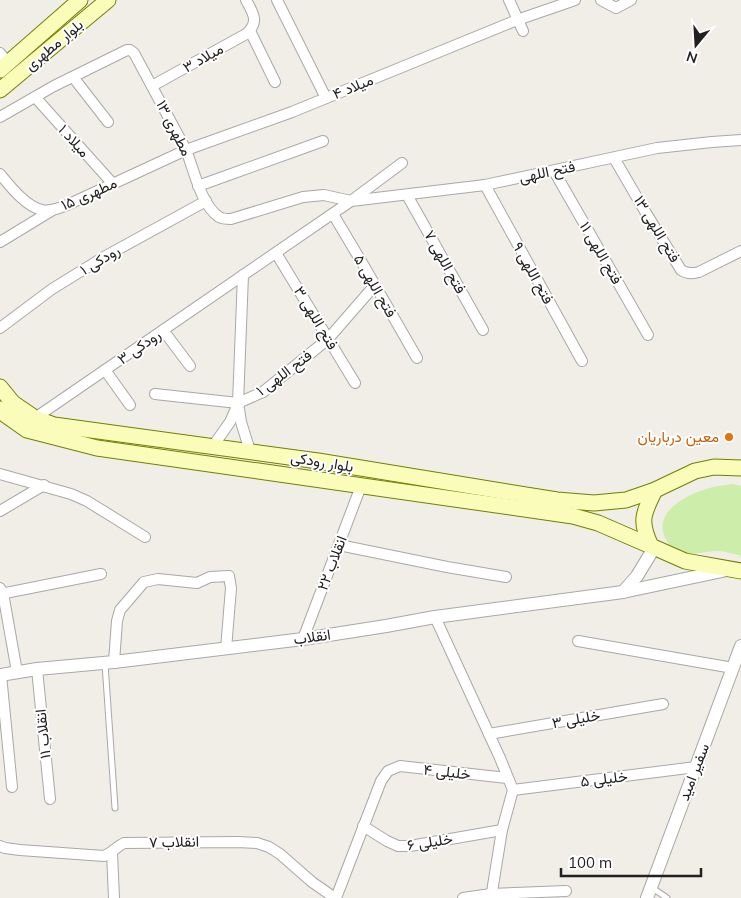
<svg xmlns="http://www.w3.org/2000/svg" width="741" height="898" font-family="Mulish,Vazirmatn,sans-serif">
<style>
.grass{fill:#cea}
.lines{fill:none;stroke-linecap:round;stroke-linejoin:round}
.service-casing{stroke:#a8a8a8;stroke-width:7}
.minor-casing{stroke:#a8a8a8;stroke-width:12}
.tertiary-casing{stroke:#a8a8a8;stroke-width:14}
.secondary-casing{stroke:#727f00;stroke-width:17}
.service{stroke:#fff;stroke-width:5}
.minor{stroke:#fff;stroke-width:10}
.tertiary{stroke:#fff;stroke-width:12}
.secondary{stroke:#fafdb9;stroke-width:15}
.food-dot{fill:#e8710a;stroke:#fff;stroke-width:2}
.labels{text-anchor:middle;stroke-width:4;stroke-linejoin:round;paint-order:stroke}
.street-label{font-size:15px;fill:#212121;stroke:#fff}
.food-label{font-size:15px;fill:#c56008;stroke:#fff;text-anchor:end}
</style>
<rect width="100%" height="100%" fill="#f1eee7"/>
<path class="grass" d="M 732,484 L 741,486 L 741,556 C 732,553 724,551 714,551 C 702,552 688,557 676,550 C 670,547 665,540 663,532 C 658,507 693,492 713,487 C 719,486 726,485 732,484 Z"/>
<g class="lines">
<defs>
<g id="service">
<polyline points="105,664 115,808"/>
<polyline points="651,887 667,898"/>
</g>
<g id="minor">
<polyline points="277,0 326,98"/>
<polyline points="509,0 523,31"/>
<polyline points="601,0 616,8 631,0"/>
<polyline points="250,31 275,82"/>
<polyline points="0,53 8,63"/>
<polyline points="73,77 108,122"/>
<path d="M 152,86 L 246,34 C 260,22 253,13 246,0"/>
<polyline points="35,97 113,184"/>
<path d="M 0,117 L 54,86 L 127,50 L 130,50 L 134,53 L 186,150 C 194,170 201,205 219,217 C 223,219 227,219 231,219 L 303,197 L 324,195 L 351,201 L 485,185 L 657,148 L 712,142 L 741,140"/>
<path d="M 614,158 L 646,213 L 681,270 C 687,274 692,274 699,272 L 741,251"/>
<polyline points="554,171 648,335"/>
<path d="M 0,174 C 10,186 26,207 42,210 C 50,212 58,208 65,206 L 186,150 L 292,112 L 517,20 L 575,0"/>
<polyline points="485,185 582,361"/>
<polyline points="198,186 323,141"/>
<polyline points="407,195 483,330"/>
<polyline points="333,214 364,266 417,358"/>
<polyline points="0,242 51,211"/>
<polyline points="276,253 355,383"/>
<polyline points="243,275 238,403 241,422 250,451"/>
<polyline points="0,328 52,289 104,257 206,201"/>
<polyline points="163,330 190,366"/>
<polyline points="105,370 130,405"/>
<polyline points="155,394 238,403"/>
<polyline points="238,403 263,392 328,339 375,285"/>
<polyline points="35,418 351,201 402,163"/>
<polyline points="213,446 230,422 238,404"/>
<polyline points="0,474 71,494 87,501 145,537"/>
<polyline points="0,511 44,485"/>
<polyline points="339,545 447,567 506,577"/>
<polyline points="0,588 3,593 17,672"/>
<polyline points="0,594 101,574"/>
<polyline points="435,617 500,758 513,790 502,830 491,898"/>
<polyline points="303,639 361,486"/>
<polyline points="578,641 733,668"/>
<polyline points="114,662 117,621 120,610 144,582 158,579 197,583 210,577 229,576 231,588 226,649"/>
<polyline points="37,669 50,799"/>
<polyline points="1,675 12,787"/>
<polyline points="489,734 663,704"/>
<polyline points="513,790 696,767"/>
<polyline points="363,826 387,841 398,846 410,846 502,830"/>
<path d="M 0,846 L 5,848 L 20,850 L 104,856 C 112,853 116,847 124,843 L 238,842 L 257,843 L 269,847 L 280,854 L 312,882 L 335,898"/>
<polyline points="112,853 114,898"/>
<polyline points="336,898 381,781 388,771 400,766 507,778"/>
<polyline points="463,898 491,894 566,891"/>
</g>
<g id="tertiary">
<polyline points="623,592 637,576 654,548"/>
<polyline points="0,675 37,669 114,662 303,639 386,626 435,617 623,592 727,570"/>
<polyline points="647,898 741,646"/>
</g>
<g id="secondary">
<polyline points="0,70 80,0"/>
<polyline points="0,90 108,0"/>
<polyline points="0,387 13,403 35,418 54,425 318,461 557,500 594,503 626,500 655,490 695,471 714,467 741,468"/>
<polyline points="0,409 4,414 27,430 97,448 573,516 598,523 651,546"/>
<path d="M 655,490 C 643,514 639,521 651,546 L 685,561 L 741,571"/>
</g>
</defs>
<use href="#service" class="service-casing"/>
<use href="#minor" class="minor-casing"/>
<use href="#tertiary" class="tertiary-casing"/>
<use href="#secondary" class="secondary-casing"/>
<use href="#service" class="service"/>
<use href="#minor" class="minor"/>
<use href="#tertiary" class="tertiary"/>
<use href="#secondary" class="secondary"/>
</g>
<circle class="food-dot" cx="729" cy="437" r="5"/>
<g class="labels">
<g class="street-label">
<text transform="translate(54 45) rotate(-40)" y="5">بلوار مطهری</text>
<text transform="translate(203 58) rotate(-29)" y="5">میلاد ۳</text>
<text transform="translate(353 87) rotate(-22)" y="5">میلاد ۴</text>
<text transform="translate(174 128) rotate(63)" y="5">مطهری ۱۳</text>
<text transform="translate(74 141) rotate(48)" y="5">میلاد ۱</text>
<text transform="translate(547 172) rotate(-12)" y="5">فتح اللهی</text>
<text transform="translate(89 194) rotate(-24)" y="5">مطهری ۱۵</text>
<text transform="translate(657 229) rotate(59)" y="5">فتح اللهی ۱۳</text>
<text transform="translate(601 253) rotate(60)" y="5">فتح اللهی ۱۱</text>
<text transform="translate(100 260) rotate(-31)" y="5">رودکی ۱</text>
<text transform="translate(445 262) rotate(61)" y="5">فتح اللهی ۷</text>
<text transform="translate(533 273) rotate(61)" y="5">فتح اللهی ۹</text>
<text transform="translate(375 286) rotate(60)" y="5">فتح اللهی ۵</text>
<text transform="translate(316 318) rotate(59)" y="5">فتح اللهی ۳</text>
<text transform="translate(139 347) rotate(-35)" y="5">رودکی ۳</text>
<text transform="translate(284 373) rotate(-37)" y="5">فتح اللهی ۱</text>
<text transform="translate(322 462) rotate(9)" y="5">بلوار رودکی</text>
<text transform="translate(332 563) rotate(-69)" y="5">انقلاب ۲۲</text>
<text transform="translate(312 637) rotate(-8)" y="5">انقلاب</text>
<text transform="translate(576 719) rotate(-10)" y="5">خلیلی ۳</text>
<text transform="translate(43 734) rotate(-96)" y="5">انقلاب ۱۱</text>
<text transform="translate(447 772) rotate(6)" y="5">خلیلی ۴</text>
<text transform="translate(694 772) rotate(-69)" y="5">سفیر امید</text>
<text transform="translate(604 779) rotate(-7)" y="5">خلیلی ۵</text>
<text transform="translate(174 842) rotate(-1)" y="5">انقلاب ۷</text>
<text transform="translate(430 842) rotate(-9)" y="5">خلیلی ۶</text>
</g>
<g class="food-label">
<text x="719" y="442">معین درباریان</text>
</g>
</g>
<g transform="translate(696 45) rotate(198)" stroke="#ffffff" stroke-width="4" paint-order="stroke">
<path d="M0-4L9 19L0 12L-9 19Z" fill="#212121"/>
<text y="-8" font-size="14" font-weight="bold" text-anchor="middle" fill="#212121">N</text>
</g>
<path d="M561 868v8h140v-8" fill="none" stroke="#212121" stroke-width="2.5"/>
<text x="568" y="868" font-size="15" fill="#212121" stroke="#ffffff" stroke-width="4" paint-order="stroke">100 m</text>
</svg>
